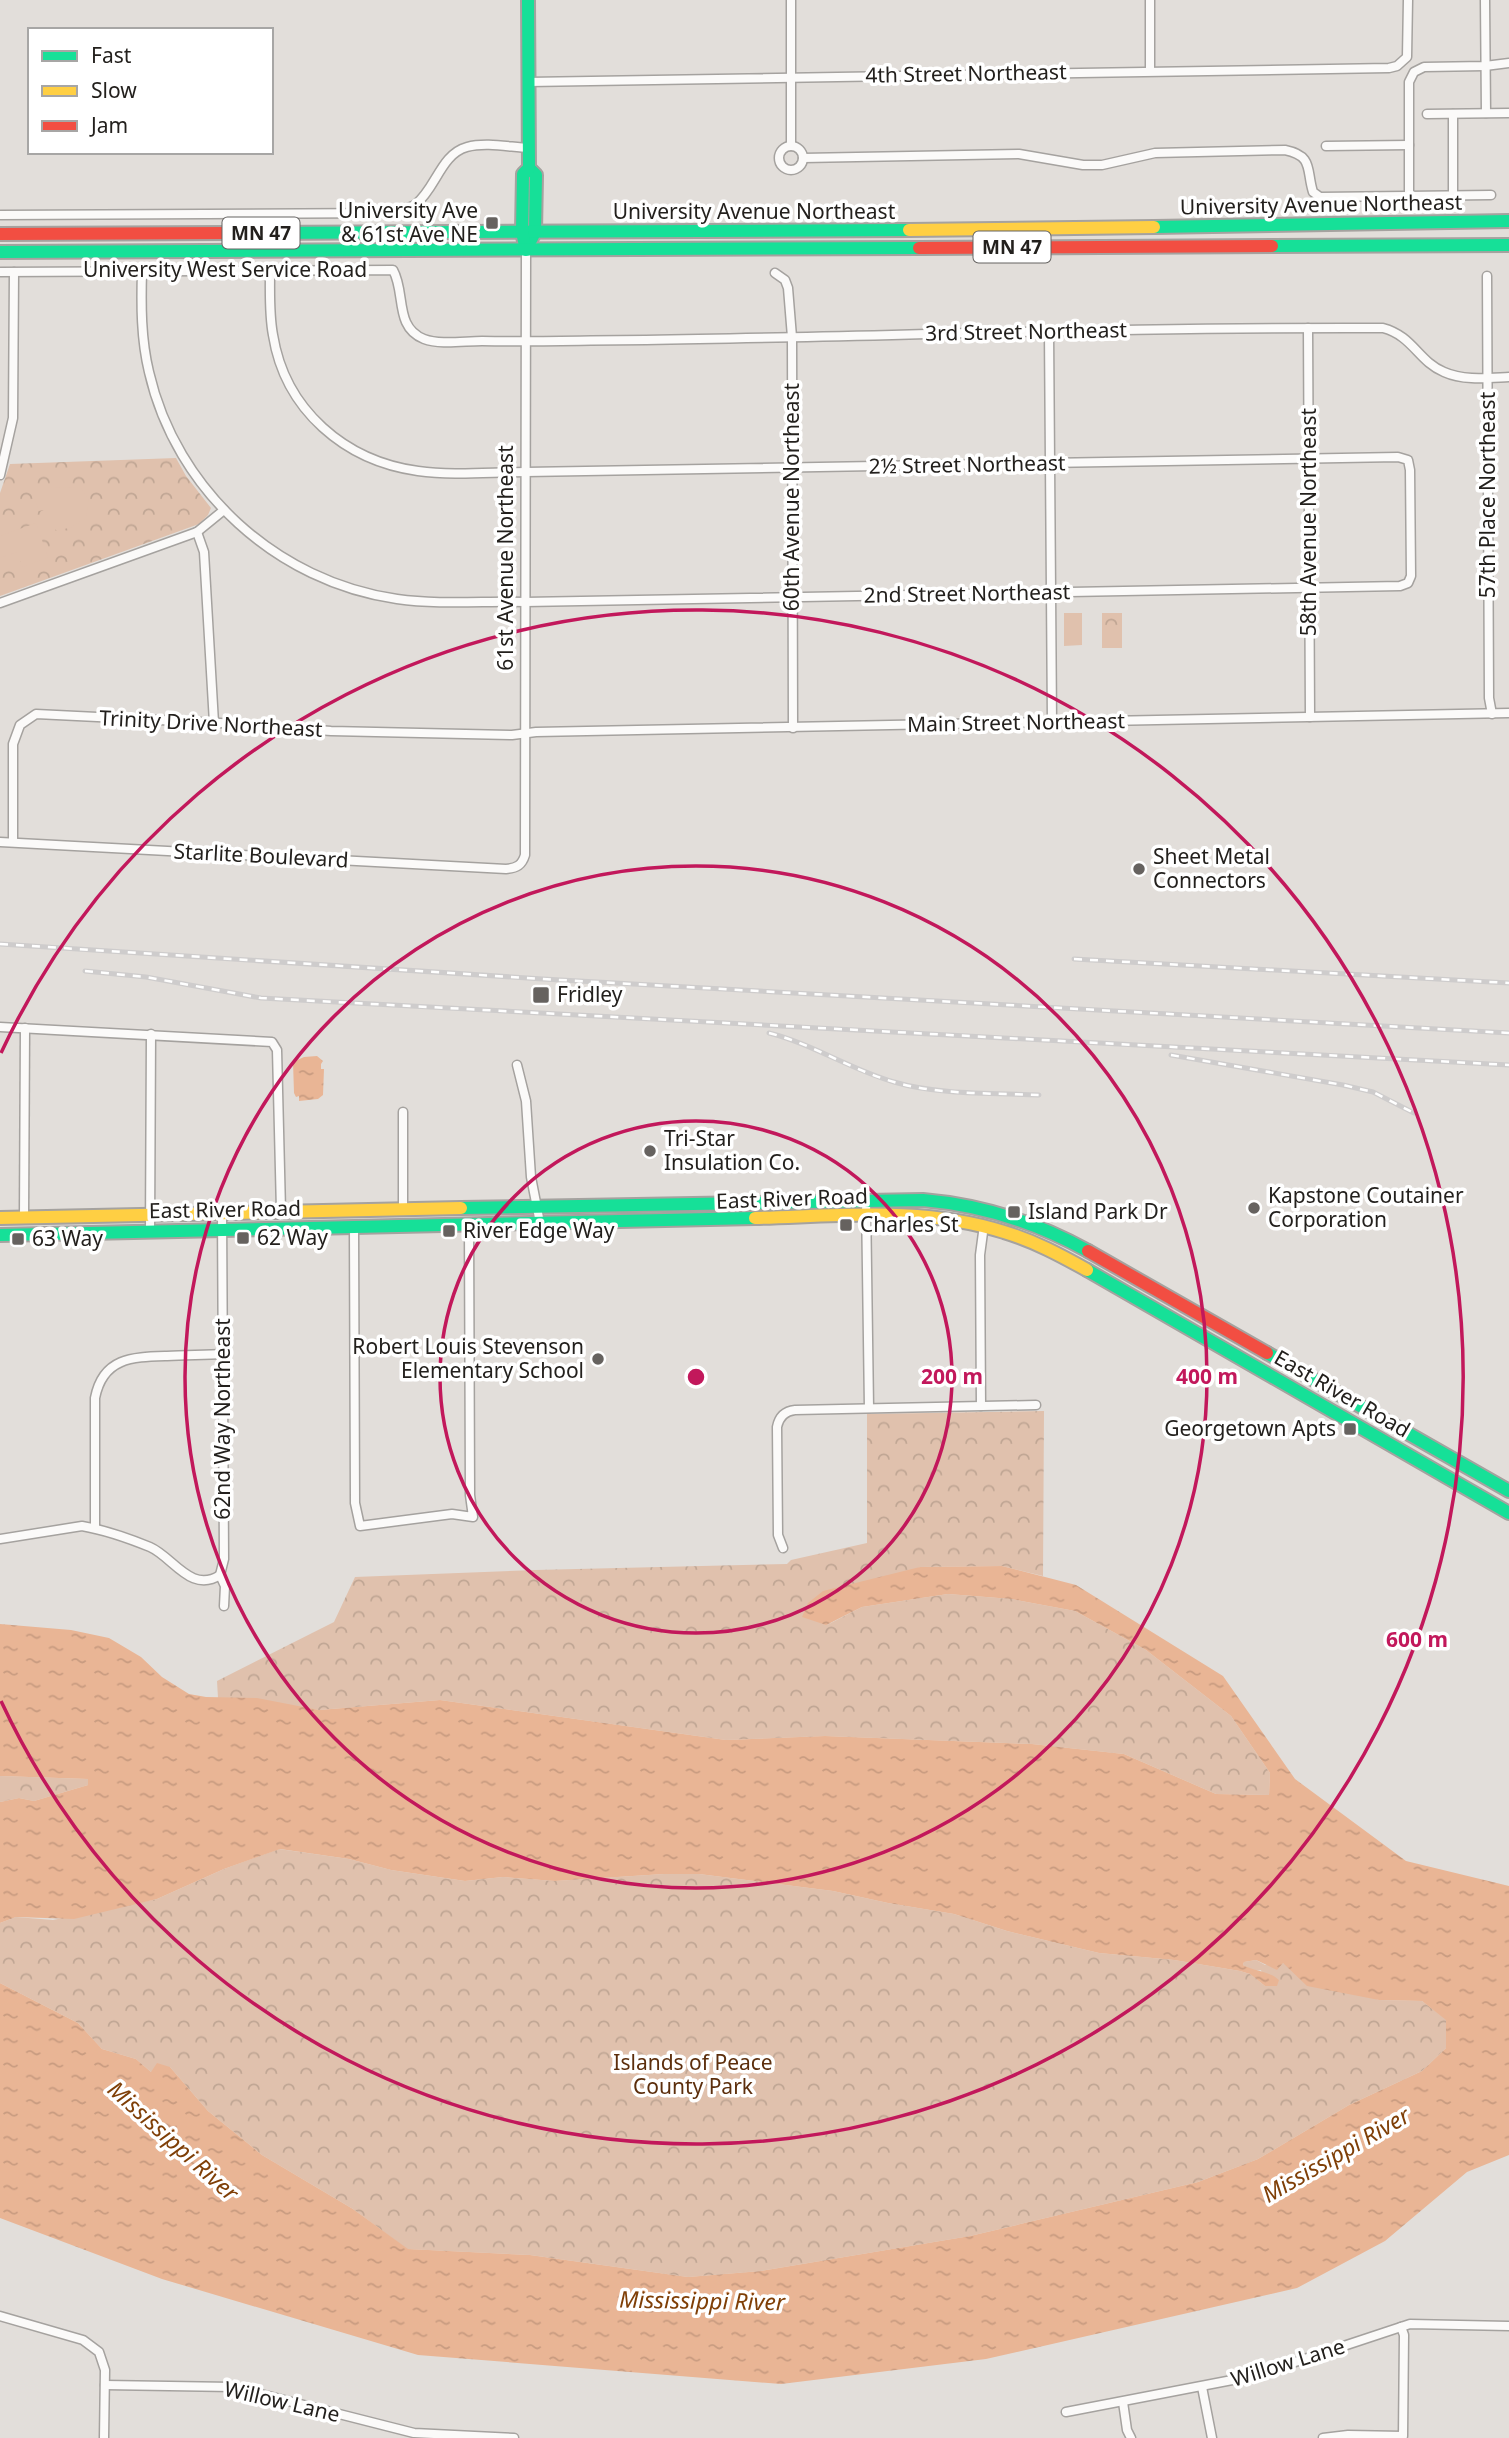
<svg xmlns="http://www.w3.org/2000/svg" width="1509" height="2438" font-family="'Noto Sans',sans-serif">
<style>
.forest{fill:url(#forest-crowns)}
.pitch{fill:#e0c1ad}
.water{fill:url(#water-ripples)}
.lines{fill:none;stroke-linecap:round;stroke-linejoin:round}
.street-casing{stroke:#a5a29f;stroke-width:11}
.fast-casing{stroke:#a5a29f;stroke-width:16}
.slow-casing{stroke:#a5a29f;stroke-width:16}
.jam-casing{stroke:#a5a29f;stroke-width:16}
.street{stroke:#fbfaf9;stroke-width:8}
.fast{stroke:#16e098;stroke-width:12}
.slow{stroke:#ffcf43;stroke-width:12}
.jam{stroke:#f24e42;stroke-width:12}
.rail-casing{stroke:#cecccc;stroke-width:5}
.rail{stroke:#fff;stroke-width:2.5;stroke-dasharray:8;stroke-linecap:butt}
.ring{fill:none;stroke:#c2185b;stroke-width:3.5}
.poi-dot{fill:#66625f;stroke:#fff;stroke-width:2.5}
.labels{text-anchor:middle;stroke-width:7;stroke-linejoin:round;paint-order:stroke}
.shield{fill:#fff;stroke:#656361;stroke-width:2}
.shield-label{font-size:19px;font-weight:bold;fill:#23201d}
.street-label{font-size:21px;fill:#23201d;stroke:#fff}
.poi-label{font-size:21px;fill:#23201d;stroke:#fff;text-anchor:start}
.park-label{font-size:21px;fill:#5c2e0c;stroke:#fff}
.water-label{font-size:23px;font-style:italic;fill:#7f3f07;stroke:#fff}
.centre{fill:#c2185b;stroke:#fff;stroke-width:3.5}
.ring-label{font-size:21px;text-anchor:middle;font-weight:bold;fill:#c2185b;stroke:#fff;stroke-width:7;stroke-linejoin:round;paint-order:stroke}
</style>
<defs>
<pattern id="forest-crowns" width="20" height="18" patternUnits="userSpaceOnUse" patternTransform="scale(1.75)"><rect width="20" height="18" fill="#e0c1ad"/><path d="M2 6a3 3 0 1 1 6 0M12 15a3 3 0 1 1 6 0" fill="none" stroke="#c0a694"/></pattern>
<pattern id="water-ripples" width="26" height="14" patternUnits="userSpaceOnUse" patternTransform="scale(1.75)"><rect width="26" height="14" fill="#e9b595"/><path d="M2 4q2-2 4 0t4 0M15 11q2-2 4 0t4 0" fill="none" stroke="#c89b80"/></pattern>
</defs>
<rect width="100%" height="100%" fill="#e2deda"/>
<g class="forest">
<polygon points="176,458 186,476 211,508 208,515 199,524 0,596 0,493 10,464"/>
<rect x="1102" y="613" width="20" height="35"/>
<polygon points="1044,1411 1043,1576 1002,1566 920,1567 827,1625 862,1607 948,1594 1011,1599 1075,1611 1146,1650 1231,1716 1270,1773 1269,1795 1216,1794 1124,1754 1032,1744 825,1736 726,1740 440,1700 319,1710 218,1698 217,1681 334,1622 355,1577 535,1570 787,1564 791,1560 867,1543 867,1414"/>
<polygon points="0,1776 88,1779 88,1785 34,1801 19,1798 0,1802"/>
<polygon points="279,1849 349,1859 391,1870 465,1881 503,1877 555,1881 664,1874 699,1874 833,1891 888,1903 954,1914 1007,1931 1099,1953 1174,1960 1240,1971 1250,1974 1265,1986 1261,1970 1254,1971 1243,1965 1244,1962 1256,1960 1265,1965 1283,1963 1379,2000 1422,2001 1446,2019 1446,2048 1422,2071 1349,2105 1258,2159 1198,2182 970,2236 761,2271 688,2277 530,2255 407,2249 353,2209 262,2155 208,2111 170,2067 151,2072 136,2059 102,2049 78,2023 0,1983 0,1923 16,1917 53,1920 157,1899 224,1869"/>
</g>
<g class="pitch">
<polygon points="48,487 81,488 89,500 86,518 72,527 57,531 49,524 43,510 39,511 35,499"/>
<polygon points="36,523 48,557 22,567 17,552 0,558 0,536"/>
<polygon points="1064,613 1082,613 1082,645 1064,646"/>
</g>
<g class="water">
<polygon points="317,1056 323,1061 321,1064 321,1069 324,1069 323,1095 318,1099 299,1101 299,1096 296,1097 294,1093 293,1062 304,1057"/>
<path d="M 1002,1566 L 1076,1585 L 1223,1676 L 1295,1779 L 1406,1861 L 1509,1886 L 1509,2155 L 1467,2172 L 1385,2241 L 1297,2288 L 986,2359 L 781,2384 L 418,2355 L 162,2279 L 0,2218 L 0,1983 L 78,2023 L 102,2049 L 136,2059 L 151,2072 L 157,2063 L 170,2067 L 208,2111 L 262,2155 L 353,2209 L 408,2249 L 530,2255 L 688,2277 L 761,2271 L 970,2236 L 1198,2182 L 1258,2159 L 1349,2105 L 1422,2071 L 1446,2048 L 1446,2020 L 1422,2001 L 1379,2000 L 1307,1986 L 1283,1963 L 1277,1970 L 1256,1960 L 1244,1962 L 1243,1965 C 1256,1972 1267,1970 1279,1980 L 1277,1986 L 1265,1986 L 1250,1974 L 1240,1971 L 1174,1960 L 1099,1953 L 1007,1931 L 954,1914 L 888,1903 L 833,1891 L 699,1874 L 664,1874 L 555,1881 L 503,1877 L 465,1881 L 391,1870 L 349,1859 L 280,1849 L 224,1869 L 157,1899 L 74,1919 L 16,1917 L 0,1923 L 0,1802 L 19,1798 L 34,1801 L 88,1785 L 88,1779 L 0,1776 L 0,1624 L 71,1630 L 109,1638 L 141,1657 L 162,1677 L 189,1694 L 206,1697 L 257,1698 L 319,1710 L 440,1700 L 726,1740 L 825,1736 L 1032,1744 L 1124,1754 L 1216,1794 L 1269,1795 L 1270,1773 L 1231,1716 L 1146,1650 L 1075,1611 L 1011,1599 L 948,1594 L 862,1607 L 826,1625 L 802,1617 L 808,1603 L 823,1591 L 920,1567 Z"/>
</g>
<g class="lines">
<defs>
<g id="street">
<polyline points="1150,0 1150,70"/>
<polyline points="1485,0 1486,113"/>
<polyline points="528,82 1389,68 1397,66 1407,57 1408,0"/>
<polyline points="1427,114 1509,113"/>
<polyline points="1453,114 1453,196"/>
<polyline points="791,146 791,0"/>
<polyline points="1326,146 1409,145"/>
<circle cx="791" cy="158" r="12"/>
<path d="M 803,158 L 1019,154 L 1083,165 L 1102,165 L 1155,153 L 1285,150 C 1314,156 1306,170 1313,192 L 1320,197 L 1491,195"/>
<polyline points="1409,196 1409,82 1414,72 1424,67 1485,66 1509,63"/>
<path d="M 0,215 L 395,213 C 402,210 410,208 416,204 C 436,188 441,154 467,147 C 486,142 509,147 529,148"/>
<path d="M 142,271 C 141,305 141,339 149,372 C 176,490 277,582 397,599 C 439,605 483,601 525,602 L 1400,586 L 1408,583 L 1411,576 L 1410,470 L 1408,460 L 1398,457 L 526,472 C 491,472 453,476 418,471 C 345,461 285,410 273,335 C 269,314 270,292 270,271"/>
<path d="M 0,272 L 393,270 C 406,293 394,327 424,339 C 440,345 464,341 482,341 C 537,342 591,340 646,340 C 892,336 1137,327 1383,328 C 1413,336 1418,361 1444,372 C 1464,381 1488,378 1509,377"/>
<polyline points="775,273 785,280 788,288 792,337 793,728"/>
<polyline points="1487,276 1489,698 1492,714"/>
<polyline points="1308,328 1310,717"/>
<polyline points="1049,332 1052,722"/>
<polyline points="0,475 13,418 14,272"/>
<polyline points="197,532 204,552 214,723"/>
<polyline points="0,603 197,532 224,510"/>
<path d="M 0,842 L 506,869 C 517,868 522,865 525,855 L 526,250"/>
<polyline points="13,842 13,744 20,725 36,714 220,723 331,731 512,735 536,732 1509,713"/>
<polyline points="0,1027 272,1042 277,1050 281,1211"/>
<polyline points="517,1065 526,1101 531,1177 540,1223"/>
<polyline points="403,1112 403,1209"/>
<polyline points="866,1200 869,1408"/>
<polyline points="222,1213 224,1559 220,1575 225,1586 224,1606"/>
<polyline points="24,1217 25,1028"/>
<polyline points="354,1226 355,1503 360,1526 452,1514 473,1517 470,1495 469,1224"/>
<polyline points="150,1231 151,1034"/>
<polyline points="981,1406 980,1255 984,1225"/>
<path d="M 95,1528 L 95,1398 C 103,1357 133,1357 167,1356 C 186,1355 204,1355 223,1354"/>
<path d="M 0,1539 L 82,1526 C 105,1530 128,1538 150,1547 C 173,1557 191,1594 220,1575"/>
<path d="M 783,1548 L 778,1535 L 777,1427 C 779,1417 785,1411 795,1410 L 1036,1405"/>
<polyline points="0,2316 83,2340 99,2352 105,2370 104,2438"/>
<polyline points="105,2385 233,2387 414,2433 514,2438"/>
<polyline points="1202,2387 1212,2438"/>
<polyline points="1123,2402 1127,2430 1131,2438"/>
<polyline points="1066,2412 1253,2376 1410,2324 1509,2326"/>
<polyline points="1323,2438 1348,2435 1403,2436 1404,2335 1401,2327"/>
</g>
<g id="fast">
<polyline points="529,168 536,175 535,232 531,240"/>
<polyline points="1154,227 1509,221"/>
<polyline points="231,233 909,230"/>
<polyline points="1272,246 1509,245"/>
<polyline points="526,250 522,232 523,174 529,168 528,0"/>
<path d="M 0,252 C 306,249 613,250 919,248"/>
<path d="M 461,1208 L 923,1200 C 982,1205 1036,1222 1088,1251"/>
<polyline points="0,1235 755,1218"/>
<polyline points="1087,1270 1509,1513"/>
<polyline points="1267,1353 1509,1491"/>
</g>
<g id="slow">
<polyline points="909,230 1154,227"/>
<polyline points="0,1218 461,1208"/>
<path d="M 755,1218 C 837,1216 924,1206 1004,1232 C 1034,1241 1060,1255 1087,1270"/>
</g>
<g id="jam">
<polyline points="0,234 231,233"/>
<polyline points="919,248 1272,246"/>
<polyline points="1088,1251 1267,1353"/>
</g>
</defs>
<use href="#street" class="street-casing"/>
<use href="#fast" class="fast-casing"/>
<use href="#slow" class="slow-casing"/>
<use href="#jam" class="jam-casing"/>
<use href="#street" class="street"/>
<use href="#fast" class="fast"/>
<use href="#slow" class="slow"/>
<use href="#jam" class="jam"/>
<defs>
<g id="rail">
<polyline points="0,944 543,979 1509,1033"/>
<polyline points="1074,959 1509,983"/>
<polyline points="85,971 146,977 261,998 1509,1065"/>
<path d="M 769,1033 C 813,1044 851,1070 894,1082 C 938,1095 993,1093 1039,1095"/>
<polyline points="1171,1055 1343,1085 1373,1092 1414,1113"/>
</g>
</defs>
<use href="#rail" class="rail-casing"/>
<use href="#rail" class="rail"/>
</g>
<g class="ring">
<circle cx="696" cy="1377" r="256"/>
<circle cx="696" cy="1377" r="511"/>
<path d="M1 1053A767 767 0 1 1 1 1701"/>
</g>
<g class="poi-dot">
<rect x="485" y="216" width="14" height="14" rx="3.5"/>
<circle cx="1139" cy="869" r="7"/>
<rect x="532" y="986" width="18" height="18" rx="3.5"/>
<circle cx="650" cy="1151" r="7"/>
<circle cx="1254" cy="1208" r="7"/>
<rect x="1007" y="1205" width="14" height="14" rx="3.5"/>
<rect x="839" y="1218" width="14" height="14" rx="3.5"/>
<rect x="442" y="1224" width="14" height="14" rx="3.5"/>
<rect x="236" y="1231" width="14" height="14" rx="3.5"/>
<rect x="11" y="1232" width="14" height="14" rx="3.5"/>
<circle cx="598" cy="1359" r="7"/>
<rect x="1343" y="1422" width="14" height="14" rx="3.5"/>
</g>
<g class="labels">
<g class="shield">
<rect x="222.5" y="217.5" width="77" height="31" rx="5"/>
<rect x="973.5" y="231.5" width="77" height="31" rx="5"/>
</g>
<g class="shield-label">
<text x="261" y="240">MN 47</text>
<text x="1012" y="254">MN 47</text>
</g>
<g class="street-label">
<text transform="translate(966 74) rotate(-1)" y="7">4th Street Northeast</text>
<text transform="translate(1321 205) rotate(-1)" y="7">University Avenue Northeast</text>
<text x="754" y="219">University Avenue Northeast</text>
<text x="225" y="277">University West Service Road</text>
<text transform="translate(1026 332) rotate(-1)" y="7">3rd Street Northeast</text>
<text transform="translate(967 465) rotate(-1)" y="7">2½ Street Northeast</text>
<text transform="translate(1488 495) rotate(-90)" y="7">57th Place Northeast</text>
<text transform="translate(792 497) rotate(-90)" y="7">60th Avenue Northeast</text>
<text transform="translate(1309 522) rotate(-90)" y="7">58th Avenue Northeast</text>
<text transform="translate(506 558) rotate(-90)" y="7">61st Avenue Northeast</text>
<text transform="translate(967 594) rotate(-1)" y="7">2nd Street Northeast</text>
<text transform="translate(1016 723) rotate(-1)" y="7">Main Street Northeast</text>
<text transform="translate(211 724) rotate(3)" y="7">Trinity Drive Northeast</text>
<text transform="translate(261 856) rotate(3)" y="7">Starlite Boulevard</text>
<text transform="translate(792 1199) rotate(-2)" y="7">East River Road</text>
<text transform="translate(225 1210) rotate(-1)" y="7">East River Road</text>
<text transform="translate(1342 1394) rotate(30)" y="7">East River Road</text>
<text transform="translate(223 1419) rotate(-90)" y="7">62nd Way Northeast</text>
<text transform="translate(1288 2363) rotate(-17)" y="7">Willow Lane</text>
<text transform="translate(282 2402) rotate(13)" y="7">Willow Lane</text>
</g>
<g class="poi-label">
<text x="478" y="218" text-anchor="end">University Ave<tspan x="478" dy="24">&amp; 61st Ave NE</tspan></text>
<text x="1153" y="864">Sheet Metal<tspan x="1153" dy="24">Connectors</tspan></text>
<text x="557" y="1002">Fridley</text>
<text x="664" y="1146">Tri-Star<tspan x="664" dy="24">Insulation Co.</tspan></text>
<text x="1268" y="1203">Kapstone Coutainer<tspan x="1268" dy="24">Corporation</tspan></text>
<text x="1028" y="1219">Island Park Dr</text>
<text x="860" y="1232">Charles St</text>
<text x="463" y="1238">River Edge Way</text>
<text x="257" y="1245">62 Way</text>
<text x="32" y="1246">63 Way</text>
<text x="584" y="1354" text-anchor="end">Robert Louis Stevenson<tspan x="584" dy="24">Elementary School</tspan></text>
<text x="1336" y="1436" text-anchor="end">Georgetown Apts</text>
</g>
<g class="park-label">
<text x="693" y="2070">Islands of Peace<tspan x="693" dy="24">County Park</tspan></text>
</g>
<g class="water-label">
<text transform="translate(173 2141) rotate(42)" y="8">Mississippi River</text>
<text transform="translate(1336 2155) rotate(-30)" y="8">Mississippi River</text>
<text transform="translate(702 2301) rotate(1)" y="8">Mississippi River</text>
</g>
</g>
<circle cx="696" cy="1377" r="10" class="centre"/>
<g class="ring-label">
<text x="952" y="1384">200 m</text>
<text x="1207" y="1384">400 m</text>
<text x="1417" y="1647">600 m</text>
</g>
<rect x="28" y="28" width="245" height="126" fill="#ffffff" stroke="#a7a6a5" stroke-width="2"/>
<rect x="42" y="51" width="35" height="10" fill="#16e098" stroke="#a7a6a5" stroke-width="2"/>
<text x="91" y="63" font-size="21" fill="#23201d">Fast</text>
<rect x="42" y="86" width="35" height="10" fill="#ffcf43" stroke="#a7a6a5" stroke-width="2"/>
<text x="91" y="98" font-size="21" fill="#23201d">Slow</text>
<rect x="42" y="121" width="35" height="10" fill="#f24e42" stroke="#a7a6a5" stroke-width="2"/>
<text x="91" y="133" font-size="21" fill="#23201d">Jam</text>
</svg>
